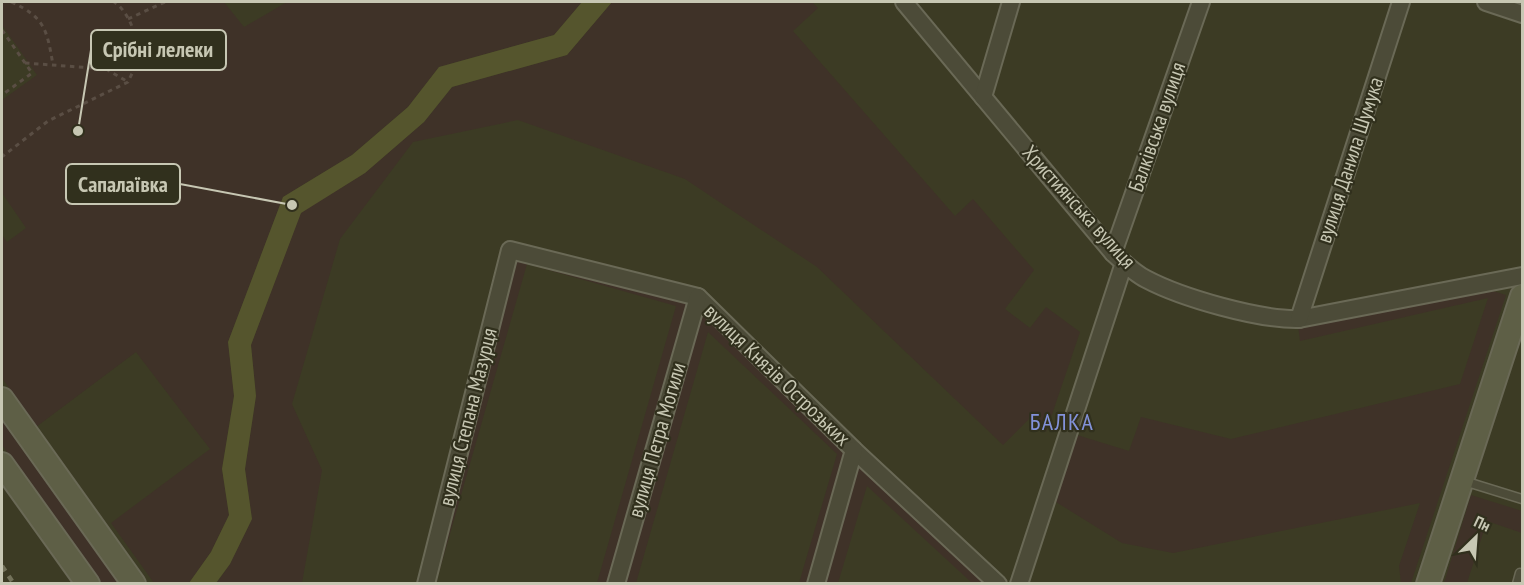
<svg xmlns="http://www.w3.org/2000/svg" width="1524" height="585" font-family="'PT Sans Narrow',sans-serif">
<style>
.green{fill:#3f3228}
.water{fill:#55552d}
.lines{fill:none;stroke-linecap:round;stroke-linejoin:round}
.lane-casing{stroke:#6a6956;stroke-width:11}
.street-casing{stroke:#6a6956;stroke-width:20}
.secondary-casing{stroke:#6a6956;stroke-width:26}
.path{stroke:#5a4e44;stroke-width:3;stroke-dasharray:4.5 4.5;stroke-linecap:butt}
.lane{stroke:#4c4b38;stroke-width:8}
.street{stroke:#4c4b38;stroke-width:16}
.secondary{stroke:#5e5f46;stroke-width:22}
.rail{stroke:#73725a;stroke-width:4.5;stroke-dasharray:6 6;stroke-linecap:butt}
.labels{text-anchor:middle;stroke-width:4.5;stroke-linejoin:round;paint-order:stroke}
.street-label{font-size:21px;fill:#c7c7b3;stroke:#31301d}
.quarter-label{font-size:24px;letter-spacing:1.5px;fill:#8392da;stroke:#31301d}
.leader{fill:none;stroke:#c7c7b3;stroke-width:2}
.callout-dot{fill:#c7c7b3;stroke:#31301d;stroke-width:2}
.callout{fill:#31301d;stroke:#c7c7b3;stroke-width:2}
.callout-label{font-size:22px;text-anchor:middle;font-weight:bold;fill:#c7c7b3}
</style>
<rect width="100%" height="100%" fill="#3c3b24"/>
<g class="green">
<polygon points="2,2 224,2 244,27 287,2 582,2 554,35 439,67 408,107 352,155 283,197 228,342 234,395 222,469 229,515 211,552 189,583 154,583 111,523 210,449 136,352 36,427 2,378 2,235 7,242 26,228 2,193 2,100 37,75 2,25"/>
<polygon points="612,2 812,2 818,8 793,31 955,216 973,199 1034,270 1005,309 1030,328 1046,307 1080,332 1046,432 1029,419 1003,445 817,267 685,179 518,120 413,142 340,239 292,404 322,470 302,583 216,584 230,564 252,519 245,469 256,396 251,345 301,212 365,173 424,122 452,87 567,55"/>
<polygon points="515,259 690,302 610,583 597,583 676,306 527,264 436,583 433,584"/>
<polygon points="1490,290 1506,295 1411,583 1401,583 1399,566 1420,503 1173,553 1122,543 1056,502 1077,435 1129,451 1141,417 1231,439 1460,384 1488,298 1300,341 1298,325"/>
<polygon points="700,310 847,453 810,583 799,583 837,454 708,332 636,583 622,584"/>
<polygon points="2,421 118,583 101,583 2,445"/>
<polygon points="857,462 988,583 972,583 867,486 838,583 823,584"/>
<polygon points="1471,495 1522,511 1522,533 1487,521 1467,583 1444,583"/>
</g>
<polygon class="water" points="582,2 612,2 567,55 452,87 424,122 365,173 301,213 251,345 256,396 245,469 252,519 230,564 216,583 189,583 211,552 229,515 222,469 234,396 228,342 283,197 352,155 408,107 439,67 554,35"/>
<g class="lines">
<defs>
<g id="lane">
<polyline points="1464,481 1522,499"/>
<polyline points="1517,584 1520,573"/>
</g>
<g id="street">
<path d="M 904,2 L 1113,253 C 1123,262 1134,273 1146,279 C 1182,298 1259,320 1299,319 L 1522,276"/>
<polyline points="1486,2 1522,14"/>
<polyline points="983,97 1011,2"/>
<polyline points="1113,253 1201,2"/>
<polyline points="1299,319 1401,2"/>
<polyline points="426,584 510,250 698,297 854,450 998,584"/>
<polyline points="616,584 698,297"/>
<polyline points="816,584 854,450"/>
<polyline points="1019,584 1124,263"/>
</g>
<g id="secondary">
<polyline points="2,399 134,584"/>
<polyline points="2,464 88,584"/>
<polyline points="1428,584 1522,296"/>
</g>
</defs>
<use href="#lane" class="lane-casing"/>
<use href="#street" class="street-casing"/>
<use href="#secondary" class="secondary-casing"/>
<g class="path">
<path d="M 11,2 C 45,17 47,30 53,65"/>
<polyline points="128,19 165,2"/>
<polyline points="2,30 32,73 2,95"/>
<polyline points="25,63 106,69 128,82"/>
<path d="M 2,154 L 3,156 L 48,121 L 128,82 C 131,75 136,67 137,59 C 140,41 129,11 114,2"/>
</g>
<use href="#lane" class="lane"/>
<use href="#street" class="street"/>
<use href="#secondary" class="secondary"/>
<polyline class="rail" points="2,566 14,584"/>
</g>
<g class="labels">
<g class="street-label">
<text transform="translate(1157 127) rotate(-71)" y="7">Балківська вулиця</text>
<text transform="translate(1350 160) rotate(-72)" y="7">вулиця Данила Шумука</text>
<text transform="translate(1079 207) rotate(48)" y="7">Християнська вулиця</text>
<text transform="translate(777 375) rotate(44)" y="7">вулиця Князів Острозьких</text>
<text transform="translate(468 417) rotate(-76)" y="7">вулиця Степана Мазурця</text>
<text transform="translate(657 440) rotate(-74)" y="7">вулиця Петра Могили</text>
</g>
<g class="quarter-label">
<text x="1062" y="430">БАЛКА</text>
</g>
</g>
<path class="leader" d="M78 131L91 50M292 205L180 184"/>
<g class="callout-dot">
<circle cx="78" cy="131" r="6"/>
<circle cx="292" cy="205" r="6"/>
</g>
<g class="callout">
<rect x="91" y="30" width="135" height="40" rx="6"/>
<rect x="66" y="164" width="114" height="40" rx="6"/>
</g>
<g class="callout-label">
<text x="158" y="57">Срібні лелеки</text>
<text x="123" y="192">Сапалаївка</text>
</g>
<rect width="1524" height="585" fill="none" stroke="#c7c7b3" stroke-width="6"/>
<g transform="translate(1476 537) rotate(25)" stroke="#31301d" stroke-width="4.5" paint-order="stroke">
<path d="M0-4.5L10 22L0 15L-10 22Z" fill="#c7c7b3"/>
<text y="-9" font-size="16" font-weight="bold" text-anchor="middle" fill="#c7c7b3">Пн</text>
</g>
</svg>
